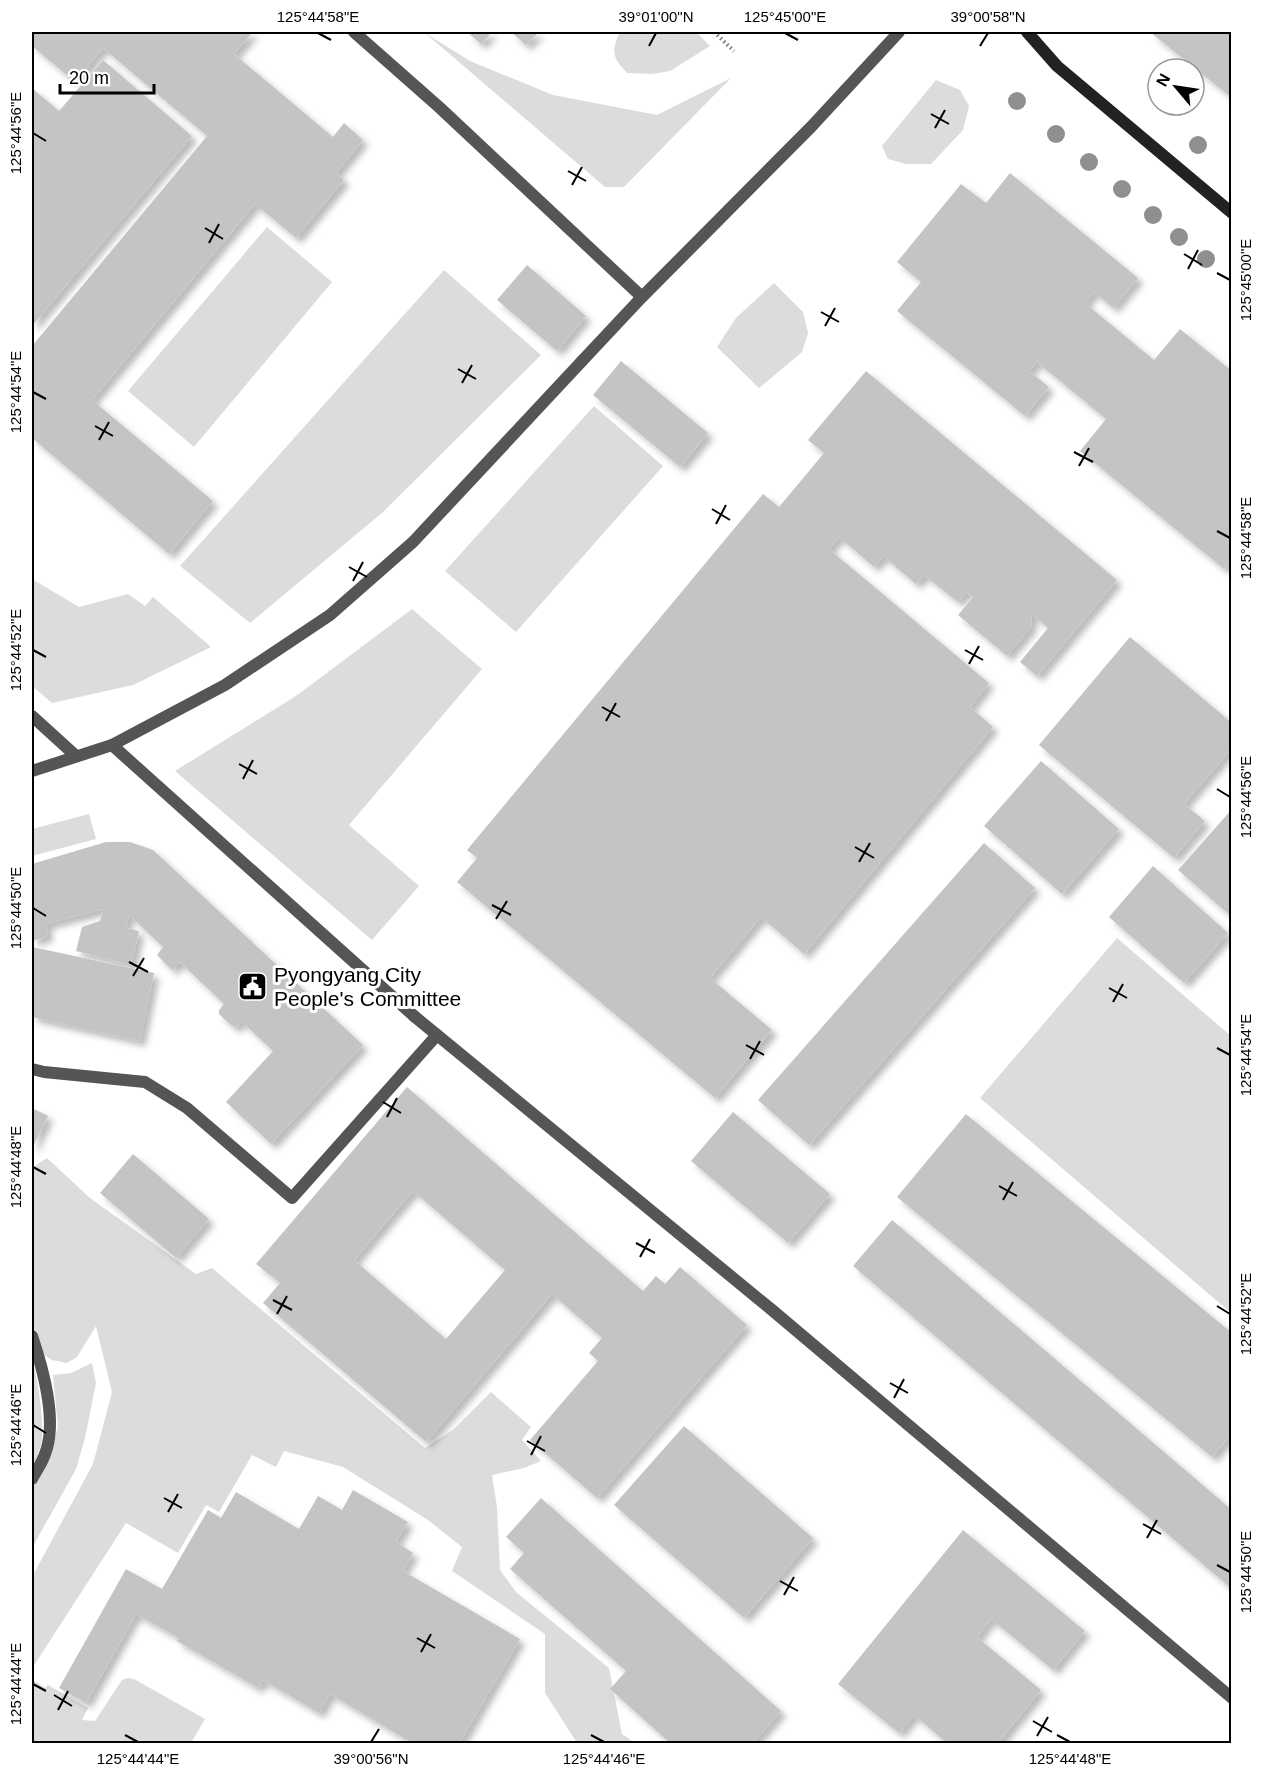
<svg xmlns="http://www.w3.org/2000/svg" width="1263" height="1775" font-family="Arial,sans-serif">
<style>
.green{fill:#dcdcdc}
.building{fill:#c4c4c4;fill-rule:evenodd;filter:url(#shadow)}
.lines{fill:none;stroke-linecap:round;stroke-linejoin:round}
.path{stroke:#777;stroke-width:4;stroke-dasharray:1.5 3;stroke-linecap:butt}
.lane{stroke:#555;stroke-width:12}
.street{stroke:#555;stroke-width:12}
.secondary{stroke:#222;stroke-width:12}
.tree{fill:#8f8f8f}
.ticks{fill:none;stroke:#000;stroke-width:2}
.labels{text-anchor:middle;stroke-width:6;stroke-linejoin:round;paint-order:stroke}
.poi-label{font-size:21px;fill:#000;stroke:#fff;text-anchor:start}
.neatline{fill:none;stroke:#000;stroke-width:2}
.ticks-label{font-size:15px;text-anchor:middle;fill:#000}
</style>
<defs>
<filter id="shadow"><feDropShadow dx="5.5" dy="5.5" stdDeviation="3" flood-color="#0004"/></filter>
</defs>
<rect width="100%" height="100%" fill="#fff"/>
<g class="green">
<path d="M 620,32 L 696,32 L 710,46 L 670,71 L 652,74 L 627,73 C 612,57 611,51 620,32 Z"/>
<polygon points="425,33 470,61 553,95 657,115 731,78 624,187 605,187"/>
<polygon points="936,80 960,90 969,106 963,130 931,164 906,164 888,159 882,146"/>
<polygon points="267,227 332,282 194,447 128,391"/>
<polygon points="444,270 541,355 383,512 250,623 180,566"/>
<polygon points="774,283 803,312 808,333 802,352 759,388 717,347 736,318"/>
<polygon points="594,406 663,466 516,632 445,571"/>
<polygon points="32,579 79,607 128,594 145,606 153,597 211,647 133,685 52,703 32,686"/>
<polygon points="412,609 482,669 349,825 419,886 372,940 175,771 296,696"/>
<polygon points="89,814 96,839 32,856 32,829"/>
<polygon points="1117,938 1231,1036 1231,1313 980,1098"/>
<polygon points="47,1158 90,1198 196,1274 212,1268 425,1448 453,1430 491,1392 531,1427 522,1440 541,1461 524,1468 492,1475 497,1507 500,1570 516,1592 609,1668 622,1734 635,1743 577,1743 545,1693 545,1634 452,1571 462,1547 428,1520 343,1467 284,1451 276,1467 252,1455 219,1512 206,1505 178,1553 126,1523 33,1667 32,1673 32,1577 93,1464 112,1392 96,1326 77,1357 67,1363 52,1360 40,1353 32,1320 32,1173 36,1165"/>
<path d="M 32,1358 C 38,1379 43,1414 42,1435 C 42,1447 37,1457 32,1467 Z"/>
<polygon points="92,1363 96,1383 85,1438 76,1469 32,1548 32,1490 50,1456 58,1427 53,1375 71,1373"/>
<polygon points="128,1678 134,1679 205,1719 191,1743 32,1743 32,1679 45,1688 48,1685 88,1708 82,1720 95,1721 122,1680"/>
</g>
<g class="building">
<polygon points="32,32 253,32 234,54 333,137 344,123 363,140 336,173 344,180 296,238 255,204 92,400 213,501 169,554 32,438 32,346 207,136 103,48 75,82 32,46"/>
<polygon points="467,32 492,32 481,44"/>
<polygon points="511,32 539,32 526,45"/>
<polygon points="1150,32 1232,32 1232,98"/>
<polygon points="103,60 192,136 32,326 32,88 59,111"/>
<polygon points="1010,173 1138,278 1113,308 1094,292 1085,303 1154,360 1180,329 1232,371 1232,559 1224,569 1080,451 1106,419 1037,362 1029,371 1049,387 1025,416 897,311 921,282 897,262 961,184 986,203"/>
<polygon points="527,265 586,316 557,351 497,300"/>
<polygon points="621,361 708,433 680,467 593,395"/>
<polygon points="866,371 1117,580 1037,676 1020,662 1048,628 1032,614 1031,627 1007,656 958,615 973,597 966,592 958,602 924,575 916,584 883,556 874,567 839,537 829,549 989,683 970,707 993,727 804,954 761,917 710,978 772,1030 715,1098 457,882 477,858 467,850 763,494 779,507 824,453 808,440"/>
<polygon points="1130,637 1232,723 1232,748 1184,804 1205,821 1174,858 1039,745"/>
<polygon points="1041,761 1119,829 1062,894 984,826"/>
<polygon points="1232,809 1232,917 1178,870"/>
<polygon points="106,842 130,842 153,850 363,1045 271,1144 226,1102 273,1051 241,1021 236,1027 232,1026 219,1014 219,1010 224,1004 180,962 173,969 171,969 157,955 163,947 129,915 126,928 139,931 131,965 76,951 82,927 100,921 103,909 46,924 48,933 46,937 32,941 32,864"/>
<polygon points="984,843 1035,888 809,1145 758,1100"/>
<polygon points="1153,866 1228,933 1184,983 1109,917"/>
<polygon points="32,947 154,973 140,1041 32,1017"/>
<path d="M 407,1087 L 643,1291 L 656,1276 L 665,1284 L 680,1267 L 747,1325 L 597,1498 L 530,1440 L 598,1361 L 589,1353 L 602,1338 L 552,1294 L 426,1442 L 263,1303 L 280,1283 L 256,1264 ZM 413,1191 L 505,1270 L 446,1339 L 354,1260 Z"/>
<polygon points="32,1108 48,1116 32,1149"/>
<polygon points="733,1112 830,1194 788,1243 691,1161"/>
<polygon points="966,1114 1232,1333 1232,1434 1212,1457 897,1197"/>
<polygon points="133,1154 209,1219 176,1258 100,1193"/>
<polygon points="892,1220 1232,1510 1232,1589 853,1266"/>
<polygon points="684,1426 813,1538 744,1618 614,1505"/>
<polygon points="353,1490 408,1522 396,1542 413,1553 403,1571 520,1639 459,1744 414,1744 330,1694 319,1713 263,1680 258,1688 177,1641 179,1638 136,1614 86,1703 59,1688 126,1569 162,1589 208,1510 221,1518 236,1492 299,1529 318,1496 342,1510"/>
<polygon points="541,1498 781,1711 752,1744 671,1744 610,1689 626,1671 510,1569 524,1553 506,1537"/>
<polygon points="963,1530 1085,1631 1053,1670 991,1619 977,1637 1041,1690 997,1744 948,1744 914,1715 899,1733 838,1684"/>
</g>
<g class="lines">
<polyline class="path" points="714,32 734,51"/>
<g class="lane">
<polyline points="32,716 76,756"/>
<polyline points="112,745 414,1016"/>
<polyline points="32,771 112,745 225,685 330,615 413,542 582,361"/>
<polyline points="32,1069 44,1072 145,1082 187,1108 292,1198 437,1035"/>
<path d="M 32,1336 C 43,1369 58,1421 45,1454 C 42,1463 36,1471 32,1479"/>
</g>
<g class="street">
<polyline points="354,32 439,107 642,297"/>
<polyline points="582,361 642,297 811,127 899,32"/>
<polyline points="414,1016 772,1310 1232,1698"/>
</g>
<polyline class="secondary" points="1027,32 1057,66 1232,213"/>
</g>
<g class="tree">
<circle cx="1017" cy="101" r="9"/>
<circle cx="1056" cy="134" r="9"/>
<circle cx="1198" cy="145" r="9"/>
<circle cx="1089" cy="162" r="9"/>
<circle cx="1122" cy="189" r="9"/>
<circle cx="1153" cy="215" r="9"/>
<circle cx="1179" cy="237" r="9"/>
<circle cx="1206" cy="259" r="9"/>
</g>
<path class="ticks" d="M 318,33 L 331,40M 785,33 L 798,40M 649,46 L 656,33M 980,46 L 988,33M 931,114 L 949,124M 935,128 L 945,110M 33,133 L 46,141M 568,171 L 586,181M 572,185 L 582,167M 205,228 L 223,239M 209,243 L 219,224M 1184,254 L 1202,265M 1188,269 L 1198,250M 1217,273 L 1230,280M 821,312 L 839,322M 825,326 L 835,308M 458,369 L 476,379M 462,383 L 472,365M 33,392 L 46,399M 95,426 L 113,436M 99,440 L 109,422M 1074,452 L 1093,462M 1079,466 L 1089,448M 712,509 L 730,520M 716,524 L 726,505M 1217,531 L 1230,538M 349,567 L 367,577M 353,581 L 363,562M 33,650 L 46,657M 965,650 L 983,660M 969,664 L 979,646M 602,707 L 620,717M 606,721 L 616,703M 239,764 L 257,774M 243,779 L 253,760M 1217,789 L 1230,797M 855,847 L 874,858M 859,862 L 870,843M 492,905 L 511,915M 33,908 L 46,916M 496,919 L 507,901M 129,962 L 148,972M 133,976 L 144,958M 1109,988 L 1127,998M 1113,1002 L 1123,984M 746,1045 L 764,1055M 1217,1048 L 1230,1055M 750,1059 L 760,1041M 383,1102 L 401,1113M 387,1117 L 397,1098M 33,1167 L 46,1174M 999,1186 L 1017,1196M 1003,1200 L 1013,1182M 636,1243 L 655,1253M 640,1257 L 650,1239M 273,1300 L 292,1310M 1217,1306 L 1230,1314M 277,1314 L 287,1296M 890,1383 L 908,1393M 894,1398 L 904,1379M 33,1425 L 46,1433M 527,1441 L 545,1451M 531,1455 L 541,1436M 164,1498 L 182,1508M 168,1512 L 178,1494M 1143,1524 L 1161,1534M 1147,1538 L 1157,1520M 1217,1565 L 1230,1572M 780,1581 L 798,1591M 784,1595 L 794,1577M 417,1638 L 435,1648M 421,1652 L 431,1634M 33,1684 L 46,1691M 54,1695 L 72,1706M 58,1710 L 68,1691M 1033,1721 L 1052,1732M 125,1735 L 138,1742M 591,1735 L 604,1742M 1057,1735 L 1070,1742M 1037,1736 L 1048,1717M 371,1742 L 379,1729"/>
<defs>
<symbol id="civic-square" viewBox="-11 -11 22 22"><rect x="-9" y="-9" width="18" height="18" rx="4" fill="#000" stroke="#fff"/><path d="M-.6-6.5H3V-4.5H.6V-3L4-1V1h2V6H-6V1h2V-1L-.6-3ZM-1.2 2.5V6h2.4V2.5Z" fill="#fff"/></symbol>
</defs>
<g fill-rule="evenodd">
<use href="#civic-square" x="236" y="970" width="33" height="33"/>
</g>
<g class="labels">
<g class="poi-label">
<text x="274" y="982">Pyongyang City<tspan x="274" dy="24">People's Committee</tspan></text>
</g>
</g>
<rect width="1263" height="1775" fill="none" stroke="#ffffff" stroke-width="66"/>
<g transform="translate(1176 87) rotate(299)"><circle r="28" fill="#ffffff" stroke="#999999" stroke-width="1.5"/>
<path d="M0-4.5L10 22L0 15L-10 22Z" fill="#000000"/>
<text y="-9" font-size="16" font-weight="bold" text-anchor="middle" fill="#000000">N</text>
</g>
<path d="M60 84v9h94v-9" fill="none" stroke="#000000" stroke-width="3"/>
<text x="69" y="84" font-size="18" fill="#000000" stroke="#ffffff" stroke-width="4.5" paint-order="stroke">20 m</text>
<rect x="33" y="33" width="1197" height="1709" class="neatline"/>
<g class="ticks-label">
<text x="318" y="22">125°44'58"E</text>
<text x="656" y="22">39°01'00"N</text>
<text x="785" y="22">125°45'00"E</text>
<text x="988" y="22">39°00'58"N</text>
<text transform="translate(16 133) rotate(-90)" y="5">125°44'56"E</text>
<text transform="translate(1246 280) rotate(-90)" y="5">125°45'00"E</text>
<text transform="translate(16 392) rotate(-90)" y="5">125°44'54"E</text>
<text transform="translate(1246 538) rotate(-90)" y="5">125°44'58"E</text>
<text transform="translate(16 650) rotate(-90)" y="5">125°44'52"E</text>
<text transform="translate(1246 797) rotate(-90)" y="5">125°44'56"E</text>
<text transform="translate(16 908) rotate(-90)" y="5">125°44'50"E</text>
<text transform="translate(1246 1055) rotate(-90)" y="5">125°44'54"E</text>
<text transform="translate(16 1167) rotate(-90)" y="5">125°44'48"E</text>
<text transform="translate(1246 1314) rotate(-90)" y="5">125°44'52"E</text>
<text transform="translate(16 1425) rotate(-90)" y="5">125°44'46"E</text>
<text transform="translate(1246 1572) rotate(-90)" y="5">125°44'50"E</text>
<text transform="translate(16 1684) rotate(-90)" y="5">125°44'44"E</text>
<text x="138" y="1764">125°44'44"E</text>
<text x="371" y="1764">39°00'56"N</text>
<text x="604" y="1764">125°44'46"E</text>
<text x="1070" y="1764">125°44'48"E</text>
</g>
</svg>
